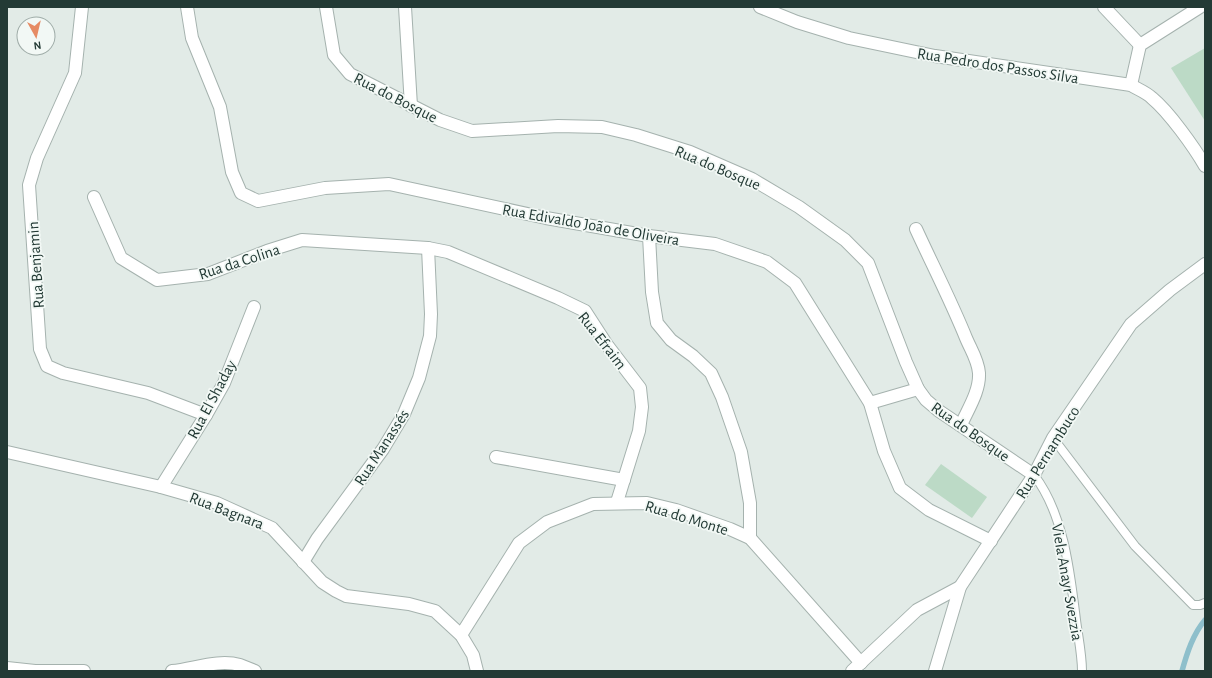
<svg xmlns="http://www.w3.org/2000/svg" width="1212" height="678" font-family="'Alegreya Sans',sans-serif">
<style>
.green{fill:#bcdac6}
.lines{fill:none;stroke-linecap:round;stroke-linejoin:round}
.stream{stroke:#8ebfcb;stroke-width:5.5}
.service-casing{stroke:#a5b2ae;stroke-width:10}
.minor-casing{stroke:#a5b2ae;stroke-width:14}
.service{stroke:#fff;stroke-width:8}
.minor{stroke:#fff;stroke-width:12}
.labels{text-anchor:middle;stroke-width:3.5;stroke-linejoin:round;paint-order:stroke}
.street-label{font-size:16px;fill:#233a35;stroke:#f2f8f5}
</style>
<rect width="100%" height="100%" fill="#e2ebe7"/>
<g class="green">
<polygon points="1205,48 1205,121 1171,68"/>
<polygon points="941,464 987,497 972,518 925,485"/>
</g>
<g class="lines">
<path class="stream" d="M 1182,671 C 1187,653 1193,634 1205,620"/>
<defs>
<g id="service">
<polyline points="1053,438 1135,546 1193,605 1200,605 1205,603"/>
<path d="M 1034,475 C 1064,514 1070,572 1076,620 C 1078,636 1082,654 1082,671"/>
</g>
<g id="minor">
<polyline points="82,7 75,73 37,158 29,185 40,349 47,366 63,373 148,393 206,415"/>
<polyline points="187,7 192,38 220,107 232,172 241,193 258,201 325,188 389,184 546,218 649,236 715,244 767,262 795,283 870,403 884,451 900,488 929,510 991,541"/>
<polyline points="326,7 334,55 350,74 440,120 472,131 558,126 602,127 636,135 690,152 752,179 799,207 845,240 868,263 906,362 918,389 926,400 939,411 1034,475"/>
<polyline points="405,7 411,106"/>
<path d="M 760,7 L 797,22 L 849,38 L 935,56 L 1131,85 C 1137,89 1146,92 1152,98 C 1169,112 1194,147 1205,166"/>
<polyline points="1104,7 1140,45"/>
<polyline points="1131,85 1140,45 1200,7"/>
<polyline points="94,197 121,258 157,280 208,274 267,251 302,240 428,248 448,252 558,298 585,311 607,345 640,388 642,407 639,431 617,502"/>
<path d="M 916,229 C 933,266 951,301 966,338 C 971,350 978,360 979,373 C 980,391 968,409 961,425"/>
<polyline points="649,236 652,292 657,323 671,340 693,356 711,373 722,397 741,452 750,503 750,538"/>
<polyline points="870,403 918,389"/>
<polyline points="7,452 161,487 217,503 272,528 322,582 336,591 346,596 409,604 435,611 461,635 473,655 477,671"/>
<polyline points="496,457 624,480"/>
<polyline points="161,487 206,415 224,383 254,307"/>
<polyline points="303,562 317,539 383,449 404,414 419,378 430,336 431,314 428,248"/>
<polyline points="461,635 519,543 547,522 593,504 647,503 676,510 730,529 750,538 861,663"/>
<polyline points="7,668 35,671 84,671"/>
<path d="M 172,671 C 194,669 218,659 240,665 C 245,667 250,669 255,671"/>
<polyline points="852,671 917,610 960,587"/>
<polyline points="935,671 960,587 1034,475 1053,438 1131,324 1170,290 1205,264"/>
</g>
</defs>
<use href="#service" class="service-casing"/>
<use href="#minor" class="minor-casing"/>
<use href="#service" class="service"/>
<use href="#minor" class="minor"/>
</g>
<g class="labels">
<g class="street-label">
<text transform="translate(998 65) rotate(9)" y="6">Rua Pedro dos Passos Silva</text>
<text transform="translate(396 97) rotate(27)" y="6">Rua do Bosque</text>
<text transform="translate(718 167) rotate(23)" y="6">Rua do Bosque</text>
<text transform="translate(591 224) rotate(10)" y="6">Rua Edivaldo João de Oliveira</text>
<text transform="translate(239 261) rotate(-18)" y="6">Rua da Colina</text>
<text transform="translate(35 265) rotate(-94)" y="6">Rua Benjamin</text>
<text transform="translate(603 340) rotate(52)" y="6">Rua Efraim</text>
<text transform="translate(211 399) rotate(-62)" y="6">Rua El Shaday</text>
<text transform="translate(971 431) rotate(35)" y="6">Rua do Bosque</text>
<text transform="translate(381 447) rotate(-57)" y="6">Rua Manassés</text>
<text transform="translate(1047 452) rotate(-58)" y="6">Rua Pernambuco</text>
<text transform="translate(227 510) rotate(21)" y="6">Rua Bagnara</text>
<text transform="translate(687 517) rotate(17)" y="6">Rua do Monte</text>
<text transform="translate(1068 582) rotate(80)" y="6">Viela Anayr Svezzia</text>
</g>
</g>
<rect width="1212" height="678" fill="none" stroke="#233a35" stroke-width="16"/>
<g transform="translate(36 36) rotate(172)"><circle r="19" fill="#f2f8f5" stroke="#9faca8"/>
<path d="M0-3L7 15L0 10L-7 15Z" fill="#e68b64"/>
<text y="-6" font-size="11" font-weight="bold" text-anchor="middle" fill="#233a35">N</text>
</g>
</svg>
